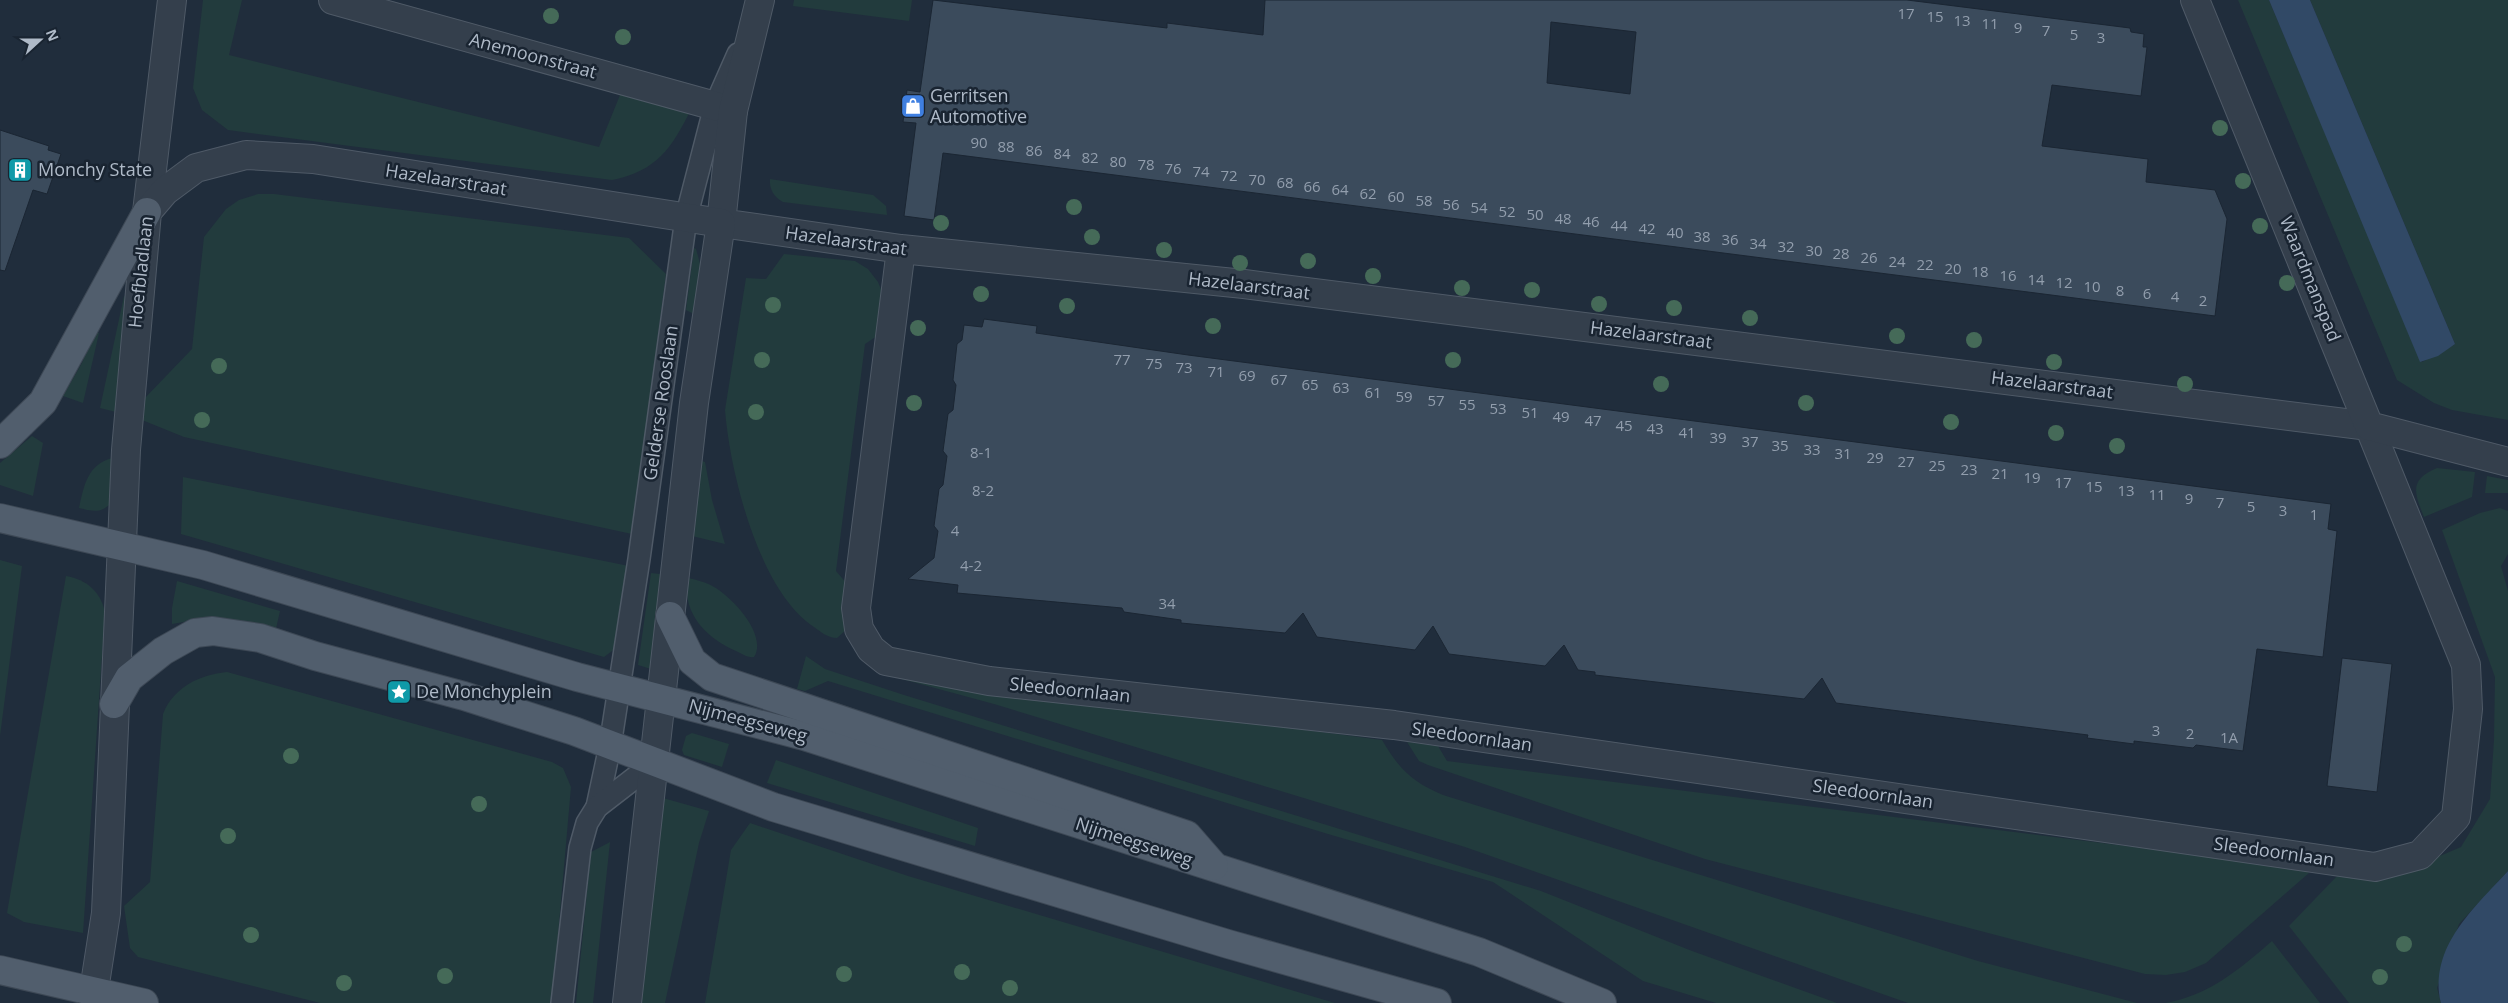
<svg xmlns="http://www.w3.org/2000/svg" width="2508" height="1003" font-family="'Open Sans',sans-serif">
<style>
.green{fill:#223b3d}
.water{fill:#314966}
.building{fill:#3b4b5c;stroke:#1b2633;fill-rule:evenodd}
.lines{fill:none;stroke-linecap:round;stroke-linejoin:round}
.service-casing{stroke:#4f5a67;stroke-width:24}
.minor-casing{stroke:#4f5a67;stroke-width:30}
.tertiary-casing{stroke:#4f5a67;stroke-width:30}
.primary-casing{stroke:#3d4855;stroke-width:30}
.service{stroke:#343f4c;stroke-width:21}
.minor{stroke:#343f4c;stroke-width:28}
.tertiary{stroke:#343f4c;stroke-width:28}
.primary{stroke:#515e6d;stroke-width:28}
.tree{fill:#456a58}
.labels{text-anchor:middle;stroke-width:5;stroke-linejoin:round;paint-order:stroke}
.number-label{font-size:15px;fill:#929ead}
.street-label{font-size:18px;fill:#afbac8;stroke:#192431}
.poi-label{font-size:18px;fill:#afbac8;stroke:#192431;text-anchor:start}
</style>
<rect width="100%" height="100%" fill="#202d3c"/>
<g class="green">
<path d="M 203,0 L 242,0 L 229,55 L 599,147 L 622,90 L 691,109 C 672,148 657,171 612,180 L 228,130 L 202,110 L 193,88 Z"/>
<polygon points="794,0 912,0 909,21 793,6"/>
<polygon points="2238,0 2269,0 2422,362 2455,344 2310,0 2508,0 2508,420 2452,410 2434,403 2397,380"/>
<path d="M 770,179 L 873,195 L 886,206 L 887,215 L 783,202 C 774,197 769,189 770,179 Z"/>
<polygon points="258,194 274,194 629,238 666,274 632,534 184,437 142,420 144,399 192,349 204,237 226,209 239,200"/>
<polygon points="694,248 696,249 701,267 694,314 686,310"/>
<path d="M 784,254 L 855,261 L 868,269 L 878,282 L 884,297 L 880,334 L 865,344 L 836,571 L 848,585 L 847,629 L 837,638 C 828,638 821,632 814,627 C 759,591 730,473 725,410 L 746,278 L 766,279 Z"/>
<polygon points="124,296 128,297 120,413 100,408"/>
<polygon points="95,331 99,333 83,403 63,396 82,363"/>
<polygon points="32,436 43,443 33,496 0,485 0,463"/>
<path d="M 112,458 L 116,460 L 111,503 C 101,514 92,511 79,508 C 84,486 87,465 112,458 Z"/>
<polygon points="702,461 705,462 712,500 725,544 692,536"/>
<path d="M 2437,468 L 2475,472 L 2472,497 L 2424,517 C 2414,492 2409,480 2437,468 Z"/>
<polygon points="2487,476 2508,480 2508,493 2485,493"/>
<polygon points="183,477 629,566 620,645 604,657 181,534"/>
<polygon points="2500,508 2508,511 2508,554 2501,566 2508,591 2508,871 2459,924 2437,988 2441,1003 2349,1003 2289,926 2339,874 2412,868 2461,847 2490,799 2494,740 2495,677 2442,530 2480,513"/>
<polygon points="0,560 22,566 0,736"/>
<polygon points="651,573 660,574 651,669 638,665"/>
<path d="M 66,576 C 87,580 100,591 105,612 L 83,933 L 24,922 L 7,913 Z"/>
<path d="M 688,578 C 697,580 706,582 714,587 C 732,597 768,635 754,657 C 748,658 742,654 736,651 C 706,638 681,612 688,578 Z"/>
<polygon points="177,581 280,611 275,633 201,619 172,624 172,608"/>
<polygon points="806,656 825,669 904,695 1541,891 1692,951 1837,1003 1716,1003 1643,981 1493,882 1328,834 828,681 805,691 797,689"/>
<path d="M 227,672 L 552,762 L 563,768 L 571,787 L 552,1003 L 320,1003 L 138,957 L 130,948 L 124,906 L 150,882 L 163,714 C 174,687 199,675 227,672 Z"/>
<path d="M 900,676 L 1382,740 C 1399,769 1412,782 1443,795 L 1978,961 L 2137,1003 L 1908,1003 L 1465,847 L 994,704 L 898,678 Z"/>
<polygon points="692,733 729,744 722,767 684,755 682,750 686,736"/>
<polygon points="1407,742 1438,746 1447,761 2301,868 2309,873 2206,963 2185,972 2166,975 2145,974 1705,859 1428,765 1419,761"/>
<polygon points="776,760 978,828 975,846 767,783"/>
<polygon points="663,798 709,811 699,843 665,1003 637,1003"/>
<polygon points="750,823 908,876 1335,1003 705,1003 731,850"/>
<polygon points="610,842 593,1003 576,1003 591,852"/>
<path d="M 2272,941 L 2320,1003 L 2165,1003 C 2208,996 2240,969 2272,941 Z"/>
</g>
<g class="water">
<polygon points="2269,0 2310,0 2455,344 2438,356 2420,362"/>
<path d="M 2508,871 L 2508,1003 L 2441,1003 C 2428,948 2474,908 2508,871 Z"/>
</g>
<g class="building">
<path d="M 933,0 L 1167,28 L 1167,23 L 1263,35 L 1265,0 L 1907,0 L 2130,28 L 2131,32 L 2144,34 L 2143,47 L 2147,47 L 2141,96 L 2052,85 L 2042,146 L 2148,159 L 2146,182 L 2215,190 L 2227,219 L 2215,316 L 943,153 L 934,220 L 904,216 L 916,123 L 903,122 L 907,90 L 920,92 ZM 1551,22 L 1636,32 L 1630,94 L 1547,83 Z"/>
<polygon points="0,130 49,146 48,150 61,154 47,194 33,190 5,271 0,270"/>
<polygon points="984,319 1037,326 1036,333 1188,355 2331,504 2328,529 2337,531 2323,657 2257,649 2243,751 2196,745 2193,748 2134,741 2134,744 2087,738 2088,735 1836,703 1822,678 1804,699 1595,675 1595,672 1578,670 1564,645 1545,666 1449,654 1433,626 1415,650 1317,637 1303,613 1285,633 1181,623 1181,620 1124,612 1122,608 957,593 958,585 908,579 934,558 938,531 934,526 939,489 943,485 947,456 943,451 948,414 953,410 956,385 953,380 957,344 962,340 964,325 982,327"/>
<polygon points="2342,658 2392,664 2377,792 2327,786"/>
</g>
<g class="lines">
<defs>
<g id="service">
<polyline points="597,807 610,746 639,559 686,218 715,106 738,54"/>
<polyline points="562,1003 580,848 587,823 597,807 654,763"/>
</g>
<g id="minor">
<polyline points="333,0 733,111"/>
<polyline points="760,0 733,111 721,223 901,249 1244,284 2369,426 2466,665 2468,709 2456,817 2420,855 2375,867 1394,725 989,681 886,661 871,649 859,629 856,608 901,249"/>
<polyline points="2195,0 2369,426 2508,462"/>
<polyline points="147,212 172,0"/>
</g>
<polyline id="tertiary" points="92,1003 106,913 126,450 147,212 165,191 196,168 246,155 313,159 721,223 694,403 627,1003"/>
<g id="primary">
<polyline points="0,444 43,402 147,212"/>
<polyline points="0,518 203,565 577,677 804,736 1479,952 1602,1003"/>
<polyline points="670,616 692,661 712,677 1187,835 1214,866"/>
<polyline points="114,704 129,678 163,651 195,633 213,631 260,638 315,656 464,696 574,731 773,807 1228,944 1437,1003"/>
<polyline points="0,970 144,1003"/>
</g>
</defs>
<use href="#service" class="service-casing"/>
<use href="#minor" class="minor-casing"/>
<use href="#tertiary" class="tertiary-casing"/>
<use href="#primary" class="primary-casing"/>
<use href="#service" class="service"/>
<use href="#minor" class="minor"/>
<use href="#tertiary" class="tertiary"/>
<use href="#primary" class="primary"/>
</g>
<g class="tree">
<circle cx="551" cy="16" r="8"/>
<circle cx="623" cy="37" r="8"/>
<circle cx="2220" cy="128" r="8"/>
<circle cx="2243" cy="181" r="8"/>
<circle cx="1074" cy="207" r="8"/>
<circle cx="941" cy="223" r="8"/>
<circle cx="2260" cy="226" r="8"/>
<circle cx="1092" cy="237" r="8"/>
<circle cx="1164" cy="250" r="8"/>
<circle cx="1308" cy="261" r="8"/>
<circle cx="1240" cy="263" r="8"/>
<circle cx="1373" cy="276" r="8"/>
<circle cx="2287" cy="283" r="8"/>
<circle cx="1462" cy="288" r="8"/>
<circle cx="1532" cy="290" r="8"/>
<circle cx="981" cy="294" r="8"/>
<circle cx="1599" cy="304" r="8"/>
<circle cx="773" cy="305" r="8"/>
<circle cx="1067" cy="306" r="8"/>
<circle cx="1674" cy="308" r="8"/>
<circle cx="1750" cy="318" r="8"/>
<circle cx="1213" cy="326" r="8"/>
<circle cx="918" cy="328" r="8"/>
<circle cx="1897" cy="336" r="8"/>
<circle cx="1974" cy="340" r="8"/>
<circle cx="762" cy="360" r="8"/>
<circle cx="1453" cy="360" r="8"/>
<circle cx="2054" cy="362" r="8"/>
<circle cx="219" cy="366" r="8"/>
<circle cx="1661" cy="384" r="8"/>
<circle cx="2185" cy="384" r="8"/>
<circle cx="914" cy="403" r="8"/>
<circle cx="1806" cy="403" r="8"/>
<circle cx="756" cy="412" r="8"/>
<circle cx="202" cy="420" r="8"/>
<circle cx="1951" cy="422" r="8"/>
<circle cx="2056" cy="433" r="8"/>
<circle cx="2117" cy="446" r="8"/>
<circle cx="291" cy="756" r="8"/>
<circle cx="479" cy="804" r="8"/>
<circle cx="228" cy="836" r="8"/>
<circle cx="251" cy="935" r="8"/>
<circle cx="2404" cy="944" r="8"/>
<circle cx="962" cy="972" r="8"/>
<circle cx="844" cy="974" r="8"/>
<circle cx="445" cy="976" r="8"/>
<circle cx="2380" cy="977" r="8"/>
<circle cx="344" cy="983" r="8"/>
<circle cx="1010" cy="988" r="8"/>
</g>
<defs>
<symbol id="shop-square" viewBox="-11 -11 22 22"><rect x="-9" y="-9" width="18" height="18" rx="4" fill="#3f7fe0" stroke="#192431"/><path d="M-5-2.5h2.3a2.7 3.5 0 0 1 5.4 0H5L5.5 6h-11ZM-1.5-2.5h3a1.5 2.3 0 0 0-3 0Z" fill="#fff"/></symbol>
<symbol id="building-square" viewBox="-11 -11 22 22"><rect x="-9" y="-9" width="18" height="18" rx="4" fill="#0f9aa8" stroke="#192431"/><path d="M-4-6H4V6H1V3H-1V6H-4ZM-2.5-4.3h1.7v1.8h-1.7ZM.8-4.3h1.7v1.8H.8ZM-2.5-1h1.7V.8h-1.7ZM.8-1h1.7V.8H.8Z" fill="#fff"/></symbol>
<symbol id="sight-square" viewBox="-11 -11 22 22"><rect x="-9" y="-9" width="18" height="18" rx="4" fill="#0f9aa8" stroke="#192431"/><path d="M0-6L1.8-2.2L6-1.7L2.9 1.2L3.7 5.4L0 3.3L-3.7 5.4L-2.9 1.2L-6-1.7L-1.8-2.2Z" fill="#fff"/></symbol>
</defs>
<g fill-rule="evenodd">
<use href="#shop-square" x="899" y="92" width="28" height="28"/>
<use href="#building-square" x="6" y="156" width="28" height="28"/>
<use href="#sight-square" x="385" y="678" width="28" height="28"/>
</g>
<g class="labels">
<g class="number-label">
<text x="1906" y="19">17</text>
<text x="1935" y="22">15</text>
<text x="1962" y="26">13</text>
<text x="1990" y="29">11</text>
<text x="2018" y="33">9</text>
<text x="2046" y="36">7</text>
<text x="2074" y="40">5</text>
<text x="2101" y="43">3</text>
<text x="979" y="148">90</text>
<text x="1006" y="152">88</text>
<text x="1034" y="156">86</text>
<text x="1062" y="159">84</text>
<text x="1090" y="163">82</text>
<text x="1118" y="167">80</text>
<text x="1146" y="170">78</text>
<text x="1173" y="174">76</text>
<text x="1201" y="177">74</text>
<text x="1229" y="181">72</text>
<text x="1257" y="185">70</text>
<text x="1285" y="188">68</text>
<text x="1312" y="192">66</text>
<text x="1340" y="195">64</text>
<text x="1368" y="199">62</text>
<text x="1396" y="202">60</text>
<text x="1424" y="206">58</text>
<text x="1451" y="210">56</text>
<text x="1479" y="213">54</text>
<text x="1507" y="217">52</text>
<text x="1535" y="220">50</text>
<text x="1563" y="224">48</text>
<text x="1591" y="227">46</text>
<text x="1619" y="231">44</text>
<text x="1647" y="234">42</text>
<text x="1675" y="238">40</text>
<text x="1702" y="242">38</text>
<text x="1730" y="245">36</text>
<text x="1758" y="249">34</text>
<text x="1786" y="252">32</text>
<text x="1814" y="256">30</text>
<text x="1841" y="259">28</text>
<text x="1869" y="263">26</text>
<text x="1897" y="267">24</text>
<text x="1925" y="270">22</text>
<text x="1953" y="274">20</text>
<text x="1980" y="277">18</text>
<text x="2008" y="281">16</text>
<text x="2036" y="285">14</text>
<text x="2064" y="288">12</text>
<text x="2092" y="292">10</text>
<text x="2120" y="296">8</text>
<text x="2147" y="299">6</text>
<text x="2175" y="302">4</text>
<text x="2203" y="306">2</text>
<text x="1122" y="365">77</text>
<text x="1154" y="369">75</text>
<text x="1184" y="373">73</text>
<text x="1216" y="377">71</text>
<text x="1247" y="381">69</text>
<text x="1279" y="385">67</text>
<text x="1310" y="390">65</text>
<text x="1341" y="393">63</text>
<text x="1373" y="398">61</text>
<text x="1404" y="402">59</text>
<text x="1436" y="406">57</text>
<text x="1467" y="410">55</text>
<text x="1498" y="414">53</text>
<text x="1530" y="418">51</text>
<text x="1561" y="422">49</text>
<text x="1593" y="426">47</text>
<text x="1624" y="431">45</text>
<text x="1655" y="434">43</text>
<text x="1687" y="438">41</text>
<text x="1718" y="443">39</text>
<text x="1750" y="447">37</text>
<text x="1780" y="451">35</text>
<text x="1812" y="455">33</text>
<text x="981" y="458">8-1</text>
<text x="1843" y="459">31</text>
<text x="1875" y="463">29</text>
<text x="1906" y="467">27</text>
<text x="1937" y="471">25</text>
<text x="1969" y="475">23</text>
<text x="2000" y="479">21</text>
<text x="2032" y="483">19</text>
<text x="2063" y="488">17</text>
<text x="2094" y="492">15</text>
<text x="983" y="496">8-2</text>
<text x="2126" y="496">13</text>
<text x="2157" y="500">11</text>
<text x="2189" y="504">9</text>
<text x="2220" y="508">7</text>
<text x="2251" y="512">5</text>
<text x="2283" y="516">3</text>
<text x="2314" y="520">1</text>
<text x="955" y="536">4</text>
<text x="971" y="571">4-2</text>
<text x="1167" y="609">34</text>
<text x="2156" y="736">3</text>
<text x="2190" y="739">2</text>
<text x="2229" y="743">1A</text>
</g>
<g class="street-label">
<text transform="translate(533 56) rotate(15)" y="6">Anemoonstraat</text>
<text transform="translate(446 180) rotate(9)" y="6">Hazelaarstraat</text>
<text transform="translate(846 241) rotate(8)" y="6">Hazelaarstraat</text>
<text transform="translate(141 272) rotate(-84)" y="6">Hoefbladlaan</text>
<text transform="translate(2310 279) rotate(68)" y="6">Waardmanspad</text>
<text transform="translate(1249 286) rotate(7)" y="6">Hazelaarstraat</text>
<text transform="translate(1651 335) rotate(7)" y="6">Hazelaarstraat</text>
<text transform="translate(2052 385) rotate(7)" y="6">Hazelaarstraat</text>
<text transform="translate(661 403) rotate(-82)" y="6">Gelderse Rooslaan</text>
<text transform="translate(1070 690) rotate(6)" y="6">Sleedoornlaan</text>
<text transform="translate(748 721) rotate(15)" y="6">Nijmeegseweg</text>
<text transform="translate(1472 737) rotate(8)" y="6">Sleedoornlaan</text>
<text transform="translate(1873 794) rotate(8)" y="6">Sleedoornlaan</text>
<text transform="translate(1134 842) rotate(18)" y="6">Nijmeegseweg</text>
<text transform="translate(2274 852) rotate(8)" y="6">Sleedoornlaan</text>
</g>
<g class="poi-label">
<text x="930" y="102">Gerritsen<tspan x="930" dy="21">Automotive</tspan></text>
<text x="38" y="176">Monchy State</text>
<text x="416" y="698">De Monchyplein</text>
</g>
</g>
<g transform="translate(40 40) rotate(69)" stroke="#192431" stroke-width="4" paint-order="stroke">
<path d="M0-4L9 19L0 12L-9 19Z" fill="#afbac8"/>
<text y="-8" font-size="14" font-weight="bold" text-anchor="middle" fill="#afbac8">N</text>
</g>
</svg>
